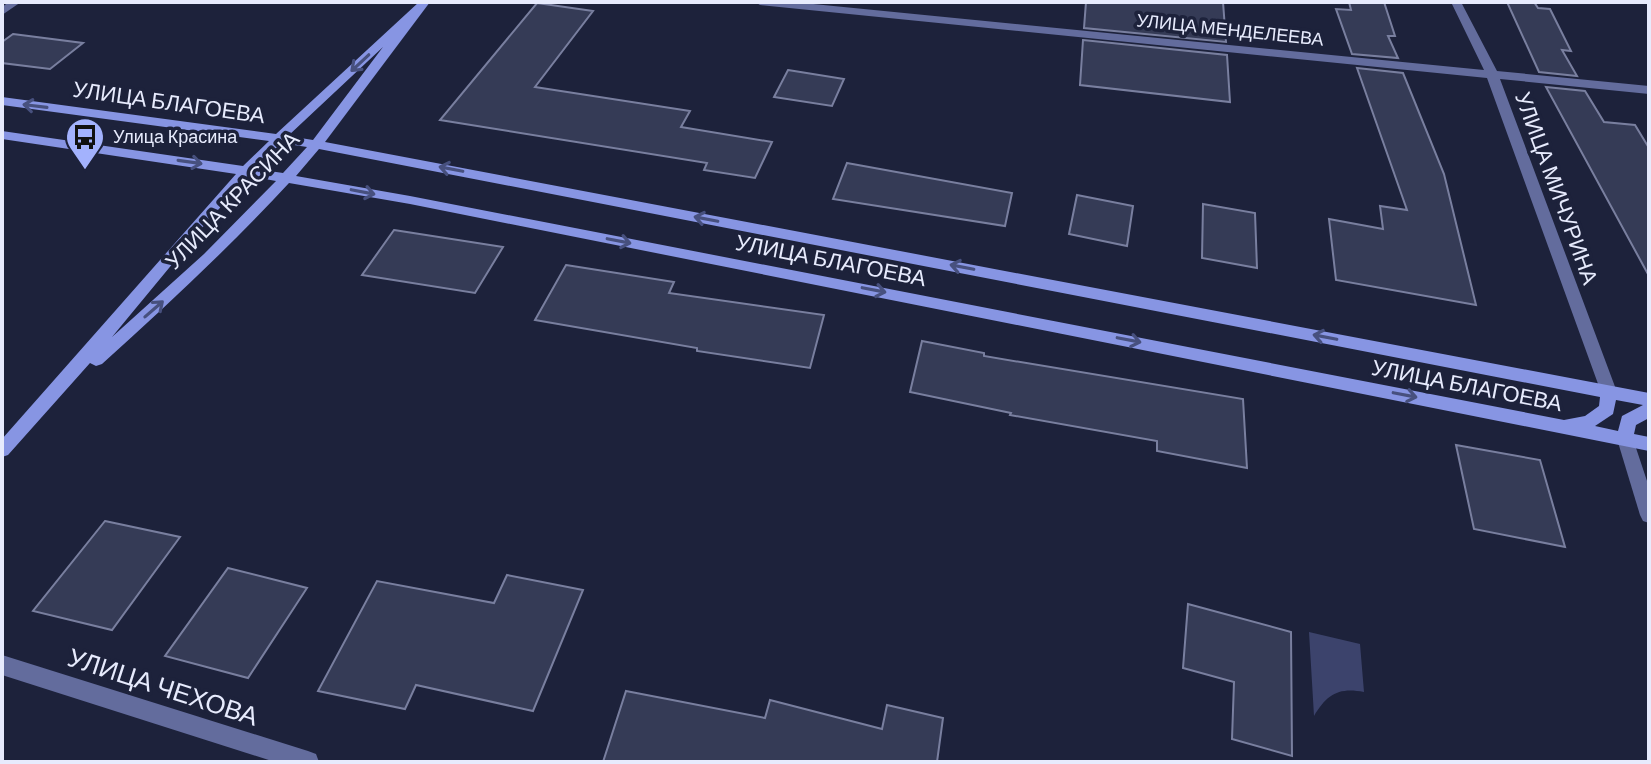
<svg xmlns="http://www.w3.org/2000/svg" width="1651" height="764" font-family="Barlow,sans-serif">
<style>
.green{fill:#3c436c}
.building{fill:#353b56;stroke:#797f9f;stroke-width:2}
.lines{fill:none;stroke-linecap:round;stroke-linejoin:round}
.minor{fill:#636c9d;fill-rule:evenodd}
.secondary{fill:#8795e3;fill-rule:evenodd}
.oneway{stroke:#47507e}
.labels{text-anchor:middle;stroke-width:7;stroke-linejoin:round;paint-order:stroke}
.far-street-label{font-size:18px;fill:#e7ebfd;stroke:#1d223b}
.far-poi-label{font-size:18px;fill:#e7ebfd;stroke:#1d223b;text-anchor:start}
.street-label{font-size:22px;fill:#e7ebfd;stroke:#1d223b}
.near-street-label{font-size:26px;fill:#e7ebfd;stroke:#1d223b}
</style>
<rect width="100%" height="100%" fill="#1d223b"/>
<path class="green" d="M 1309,632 L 1360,644 L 1364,692 C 1339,687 1327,694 1314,716 Z"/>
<g class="building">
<polygon points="1086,2 1223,2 1226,42 1084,28"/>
<polygon points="1349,2 1384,2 1395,36 1388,36 1398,58 1352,54 1336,9 1351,10"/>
<polygon points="1507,2 1534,2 1538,8 1550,9 1571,51 1562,50 1577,76 1539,72"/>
<polygon points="537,3 593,11 535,87 690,111 681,127 772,142 755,178 704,170 707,163 440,120"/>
<polygon points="13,34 83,43 50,69 2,63 2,42"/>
<polygon points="1083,40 1227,55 1230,102 1080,85"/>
<polygon points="1357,68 1403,73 1444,174 1476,305 1336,280 1329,219 1383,229 1380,206 1407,210"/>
<polygon points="788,70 844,79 832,106 774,97"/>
<polygon points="1546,87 1585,91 1604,122 1635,125 1649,148 1649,276"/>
<polygon points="847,163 1012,193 1005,226 833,199"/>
<polygon points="1077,195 1133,206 1127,246 1069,234"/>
<polygon points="1203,204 1255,213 1257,268 1202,258"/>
<polygon points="394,230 503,247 475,293 362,275"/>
<polygon points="566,265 674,282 669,293 824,315 810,368 697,351 697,348 535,320"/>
<polygon points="922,341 984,353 984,356 1243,399 1247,468 1157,451 1157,441 1010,415 1011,413 910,392"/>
<polygon points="1456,445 1540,460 1565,547 1474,529"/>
<polygon points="105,521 180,537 112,630 33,611"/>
<polygon points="228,568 307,588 248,678 165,656"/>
<polygon points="507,575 583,590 533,711 416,685 405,709 318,691 377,581 494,603"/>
<polygon points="1188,604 1291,632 1292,756 1232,739 1234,682 1183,668"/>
<polygon points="626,691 765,718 770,700 882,729 887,705 943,718 937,762 603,762"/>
</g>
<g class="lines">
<g class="minor">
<polygon points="9,2 21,2 2,15 2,7"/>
<polygon points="755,2 793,2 1484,70 1451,2 1461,2 1497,71 1649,86 1649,94 1500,79 1617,392 1615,397 1603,397 1601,392 1487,78 760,5"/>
<polygon points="1625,432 1631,434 1633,439 1649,487 1649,523 1643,521 1640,515 1617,439 1619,434"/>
<polygon points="2,655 308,751 316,754 319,762 275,762 2,675"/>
</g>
<path class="secondary" d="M 419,2 L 430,2 L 325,142 L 1649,393 L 1649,418 L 1636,425 L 1634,434 L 1649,437 L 1649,451 L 410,204 L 289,183 C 230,247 166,306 102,364 L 96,366 L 90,363 L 8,455 L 2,457 L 2,439 L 236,174 L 2,139 L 2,131 L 243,166 L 269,141 L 2,105 L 2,97 L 276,134 ZM 383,47 L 313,140 L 288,136 ZM 281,143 L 307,147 L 283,173 L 256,169 ZM 319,149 L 1600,397 L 1599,406 L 1585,416 L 1564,420 L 410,196 L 296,176 ZM 249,176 L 276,181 L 204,254 L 112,337 L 207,222 ZM 1616,400 L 1643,405 L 1622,416 L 1618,431 L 1595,426 L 1613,414 Z"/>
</g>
<defs><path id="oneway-shaft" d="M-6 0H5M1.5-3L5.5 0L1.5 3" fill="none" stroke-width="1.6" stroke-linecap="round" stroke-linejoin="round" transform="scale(2)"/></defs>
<g class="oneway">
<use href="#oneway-shaft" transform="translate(360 63) rotate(137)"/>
<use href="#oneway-shaft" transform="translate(35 106) rotate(-173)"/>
<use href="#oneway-shaft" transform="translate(190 162) rotate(8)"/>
<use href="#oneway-shaft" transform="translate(451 169) rotate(-169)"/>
<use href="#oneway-shaft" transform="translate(363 192) rotate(11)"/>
<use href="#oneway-shaft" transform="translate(706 219) rotate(-169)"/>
<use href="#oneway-shaft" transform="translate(619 241) rotate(11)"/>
<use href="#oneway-shaft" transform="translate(962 267) rotate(-169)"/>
<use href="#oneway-shaft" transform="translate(874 290) rotate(11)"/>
<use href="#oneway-shaft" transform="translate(154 309) rotate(-41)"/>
<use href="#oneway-shaft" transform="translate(1325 337) rotate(-169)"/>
<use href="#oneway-shaft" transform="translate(1129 340) rotate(11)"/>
<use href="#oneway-shaft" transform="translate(1405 395) rotate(11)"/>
</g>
<defs>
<symbol id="bus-pin" viewBox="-11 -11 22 30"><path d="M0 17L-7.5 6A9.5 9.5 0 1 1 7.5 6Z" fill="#a3b2fd" stroke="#1d223b"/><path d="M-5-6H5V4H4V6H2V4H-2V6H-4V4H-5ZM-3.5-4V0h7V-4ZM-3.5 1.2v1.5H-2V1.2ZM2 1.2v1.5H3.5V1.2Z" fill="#111"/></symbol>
</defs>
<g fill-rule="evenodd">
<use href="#bus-pin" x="63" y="115" width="44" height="60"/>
</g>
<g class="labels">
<g class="far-street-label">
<text transform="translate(1230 30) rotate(6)" y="6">УЛИЦА МЕНДЕЛЕЕВА</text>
</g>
<g class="far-poi-label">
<text x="113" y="143">Улица Красина</text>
</g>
<g class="street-label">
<text transform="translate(169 102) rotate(8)" y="8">УЛИЦА БЛАГОЕВА</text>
<text transform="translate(1557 188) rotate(70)" y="8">УЛИЦА МИЧУРИНА</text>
<text transform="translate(232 200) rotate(-46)" y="8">УЛИЦА КРАСИНА</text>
<text transform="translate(831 260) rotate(11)" y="8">УЛИЦА БЛАГОЕВА</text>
<text transform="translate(1467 385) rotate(11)" y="8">УЛИЦА БЛАГОЕВА</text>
</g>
<g class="near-street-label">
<text transform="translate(163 687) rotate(18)" y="9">УЛИЦА ЧЕХОВА</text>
</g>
</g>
<rect width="1651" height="764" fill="none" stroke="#e7ebfd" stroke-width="8"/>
</svg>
